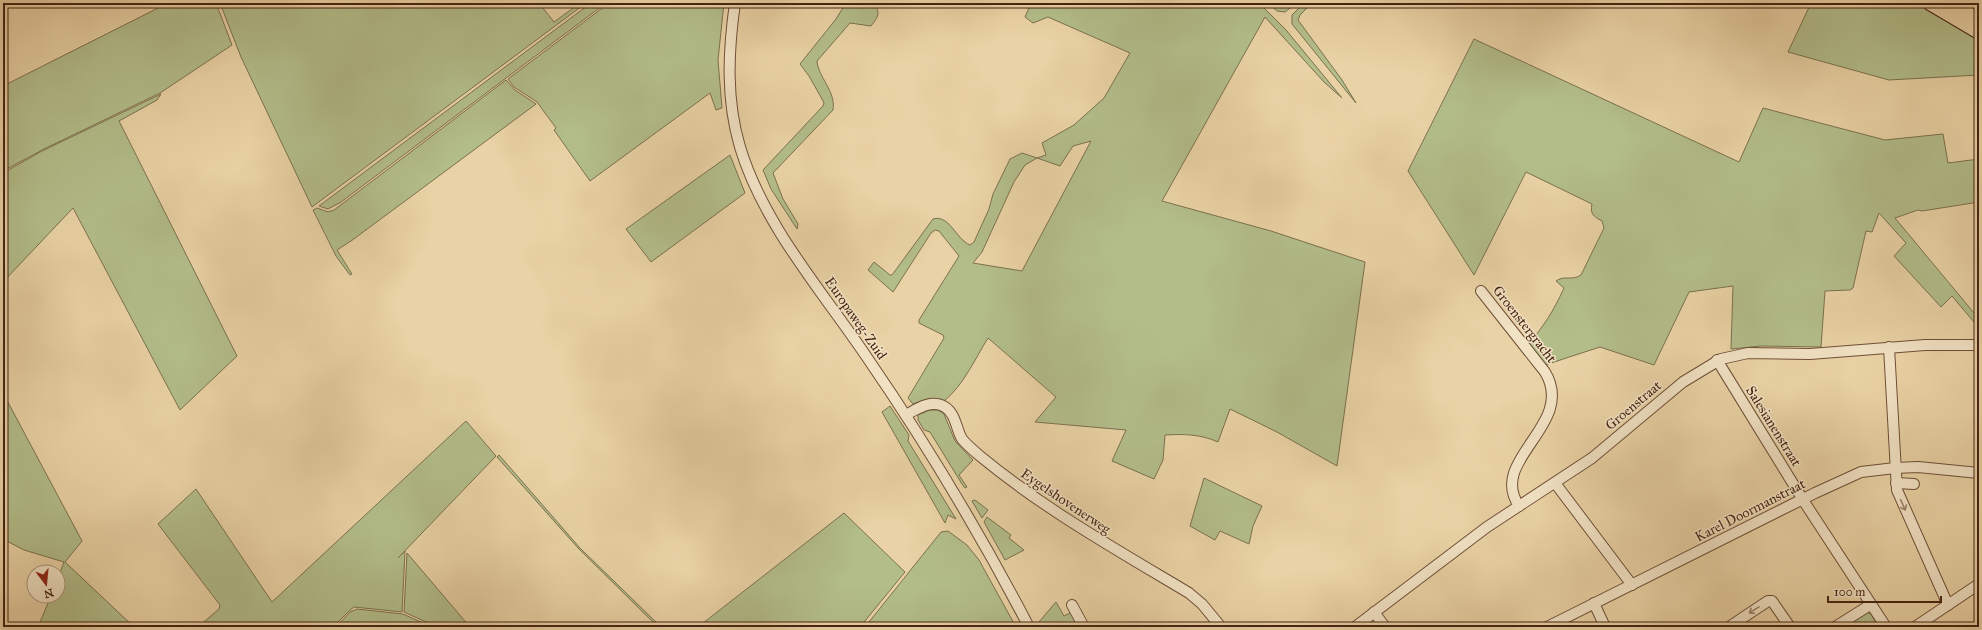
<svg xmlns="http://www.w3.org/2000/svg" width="1982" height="630" font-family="'IM FELL Great Primer',serif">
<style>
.green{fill:#b2bd8a;stroke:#7c704e;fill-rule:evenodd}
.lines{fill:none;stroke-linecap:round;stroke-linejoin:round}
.minor-casing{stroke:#6f4f37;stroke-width:12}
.highway-casing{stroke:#462312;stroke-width:16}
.minor{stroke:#f1e2c4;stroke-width:10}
.highway{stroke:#e9d2a5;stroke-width:14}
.oneway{stroke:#9c826b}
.labels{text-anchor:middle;stroke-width:3;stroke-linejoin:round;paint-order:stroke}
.street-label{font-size:14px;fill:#462312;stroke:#f1e2c4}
</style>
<rect width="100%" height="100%" fill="#e9d2a5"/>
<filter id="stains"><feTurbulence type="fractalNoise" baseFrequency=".005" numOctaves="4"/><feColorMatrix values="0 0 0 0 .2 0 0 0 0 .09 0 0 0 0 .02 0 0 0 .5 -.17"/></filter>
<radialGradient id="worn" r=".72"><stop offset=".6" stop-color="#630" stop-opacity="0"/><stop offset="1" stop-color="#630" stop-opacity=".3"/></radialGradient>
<g class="green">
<polygon points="168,3 216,3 232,45 160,93 44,149 3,171 3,86"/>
<polygon points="220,3 539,3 554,22 580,3 586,3 312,207 241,57"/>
<polygon points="591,3 606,3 341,202 328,209 319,206"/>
<polygon points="609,3 724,3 718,60 722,108 716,110 710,93 590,181 554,130 556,128 537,102 514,87 508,79"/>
<path d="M 846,3 L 874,3 C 881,13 878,17 871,26 L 850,23 L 817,61 C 818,77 836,91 833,110 L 773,173 L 783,199 L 798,224 L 797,229 L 771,189 L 763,170 L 823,106 L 824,103 L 822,99 L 809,76 L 800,64 L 836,19 Z"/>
<path d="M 1031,3 L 1259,3 L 1286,30 L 1342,98 L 1324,82 L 1265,17 L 1162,201 L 1271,231 L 1365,262 L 1337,466 L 1277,432 L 1230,409 L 1218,442 C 1200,434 1184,434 1165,435 L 1163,460 L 1154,479 L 1112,461 L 1126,430 L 1035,422 L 1056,397 L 988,338 C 975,359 963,386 944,401 C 932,396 924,400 913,404 L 908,398 L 944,338 L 943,335 L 919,323 L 919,320 L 959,256 L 939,231 L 935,230 L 931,233 L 893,292 L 868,270 L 874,262 L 890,275 L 892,275 L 933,219 C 949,214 956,239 970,245 L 974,242 L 989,209 L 993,194 L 1010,159 L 1022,153 L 1037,158 L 1046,155 L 1042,143 L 1074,125 L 1104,98 L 1130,53 L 1048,17 L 1033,23 L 1025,17 ZM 1091,141 L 1022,271 L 973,263 L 982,252 L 1014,182 L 1025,165 L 1037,158 L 1060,166 L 1073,146 Z"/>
<polygon points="1268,3 1276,3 1280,7 1289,3 1297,3 1285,12 1277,11"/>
<polygon points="1304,3 1312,3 1300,15 1298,20 1342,80 1356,103 1292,24 1292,15"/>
<polygon points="1811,3 1920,3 1979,40 1979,75 1889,80 1788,52"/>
<path d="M 1474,39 L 1739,162 L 1763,108 L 1885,140 L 1943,134 L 1948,163 L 1979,159 L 1979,202 L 1922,211 L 1918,210 L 1895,218 L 1979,319 L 1979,328 L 1952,296 L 1941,307 L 1894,256 L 1906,243 L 1879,213 L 1872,232 L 1866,231 L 1853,288 L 1850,290 L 1825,291 L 1821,347 L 1761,346 L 1731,349 L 1733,286 L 1689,292 L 1654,365 L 1600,347 L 1545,365 L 1528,345 C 1545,324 1553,312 1564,288 L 1556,281 C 1564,275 1572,281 1581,275 L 1604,228 L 1602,221 C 1593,216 1590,214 1592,204 L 1526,172 L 1474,275 L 1408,171 Z"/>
<polygon points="506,80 515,90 536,104 351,241 337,250 352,274 350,275 336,256 313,210 317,208 328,212 334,210"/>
<polygon points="161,94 157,100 119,121 237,356 180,410 73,208 3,282 3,173 42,151"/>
<polygon points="730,155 745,193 651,262 626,229"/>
<polygon points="3,393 82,541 65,562 134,627 38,627 51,596 58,596 58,578 64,562 24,550 3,539"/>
<polygon points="890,406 909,435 908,441 956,519 948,515 945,523 882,412"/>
<polygon points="930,410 938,410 944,414 955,441 973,460 959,475 967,487 965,488 962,484 930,432 924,430 918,420 918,415"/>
<polygon points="466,421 496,456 398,558 405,551 402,612 354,607 349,611 333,627 198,627 219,609 220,605 158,524 196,489 272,602"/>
<polygon points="499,455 580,548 661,627 658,627 578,548 497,457"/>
<polygon points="1204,478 1262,506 1253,526 1249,544 1220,531 1215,540 1190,526"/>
<polygon points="975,500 988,510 982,518 972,501"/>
<polygon points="844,513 905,572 860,627 698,627"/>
<polygon points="987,517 1011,535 1009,538 1024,550 1005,560 984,522"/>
<polygon points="948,531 967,545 979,560 1016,627 865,627 941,532"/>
<polygon points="407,553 470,627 437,627 404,612"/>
<polygon points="1056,602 1064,616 1072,612 1080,627 1041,627 1039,622"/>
<polygon points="357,609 403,614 432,627 336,627 350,612"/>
<polygon points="1865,613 1870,613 1879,627 1842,627"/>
</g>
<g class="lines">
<defs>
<g id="minor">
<path d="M 735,3 C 728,52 726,100 740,147 C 763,224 822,291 866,356 C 926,443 980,533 1029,627"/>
<path d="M 1481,291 L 1545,372 C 1577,425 1487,459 1519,506"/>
<polyline points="1889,347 1897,490 1948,605"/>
<polyline points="1717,360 1803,500 1886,627"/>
<path d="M 906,415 C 918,408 932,399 945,407 C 956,414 956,429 962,439 C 967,445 974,451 980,456 C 1044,509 1117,550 1189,593 L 1202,604 L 1221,627"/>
<polyline points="1555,483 1632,585"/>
<polyline points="1896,483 1914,484"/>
<polyline points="1594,603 1605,627"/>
<polyline points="1072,605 1084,627"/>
<polyline points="1374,612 1385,627"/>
<polyline points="1355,627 1487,527 1592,458 1683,382 1721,359 1748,353 1810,354 1925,345 1979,345"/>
<polyline points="1547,627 1815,493 1861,472 1895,468 1918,467 1979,473"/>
<polyline points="1729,627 1768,601 1772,601 1790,627"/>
<polyline points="1835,627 1870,605"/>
<polyline points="1915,627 1979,584"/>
</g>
<g id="highway">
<polyline points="1930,3 1979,32"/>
<polyline points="1950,3 1979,20"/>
</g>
</defs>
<use href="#minor" class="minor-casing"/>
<use href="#highway" class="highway-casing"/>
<use href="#minor" class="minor"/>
<use href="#highway" class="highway"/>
</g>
<defs><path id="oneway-shaft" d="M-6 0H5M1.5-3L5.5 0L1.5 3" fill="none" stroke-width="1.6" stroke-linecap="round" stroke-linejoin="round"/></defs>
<g class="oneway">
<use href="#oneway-shaft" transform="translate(1903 505) rotate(66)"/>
<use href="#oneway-shaft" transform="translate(1754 610) rotate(148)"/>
</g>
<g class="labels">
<g class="street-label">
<text transform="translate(856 318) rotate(55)" y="5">Europaweg-Zuid</text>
<text transform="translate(1525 324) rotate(52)" y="5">Groenstergracht</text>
<text transform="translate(1633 405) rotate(-40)" y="5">Groenstraat</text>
<text transform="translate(1774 426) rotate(58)" y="5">Salesianenstraat</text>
<text transform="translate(1066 501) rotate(34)" y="5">Eygelshovenerweg</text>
<text transform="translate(1750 510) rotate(-27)" y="5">Karel Doormanstraat</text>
</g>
</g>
<rect width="1982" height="630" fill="none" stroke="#e9d2a5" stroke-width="16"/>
<rect x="4" y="4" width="1974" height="622" fill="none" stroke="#462312" stroke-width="2"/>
<rect x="8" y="8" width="1966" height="614" fill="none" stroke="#462312"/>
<g transform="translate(46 584) rotate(164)"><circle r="19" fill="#f1e2c4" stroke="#ad967d"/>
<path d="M0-3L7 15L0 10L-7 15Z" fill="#8f2418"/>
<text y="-6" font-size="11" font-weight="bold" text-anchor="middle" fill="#462312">N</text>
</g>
<path d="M1828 596v6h113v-6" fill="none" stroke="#462312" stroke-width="2"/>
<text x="1834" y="596" font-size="12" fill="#462312" stroke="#f1e2c4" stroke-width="3" paint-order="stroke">100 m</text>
<rect width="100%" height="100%" filter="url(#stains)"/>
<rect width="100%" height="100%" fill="url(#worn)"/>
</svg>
